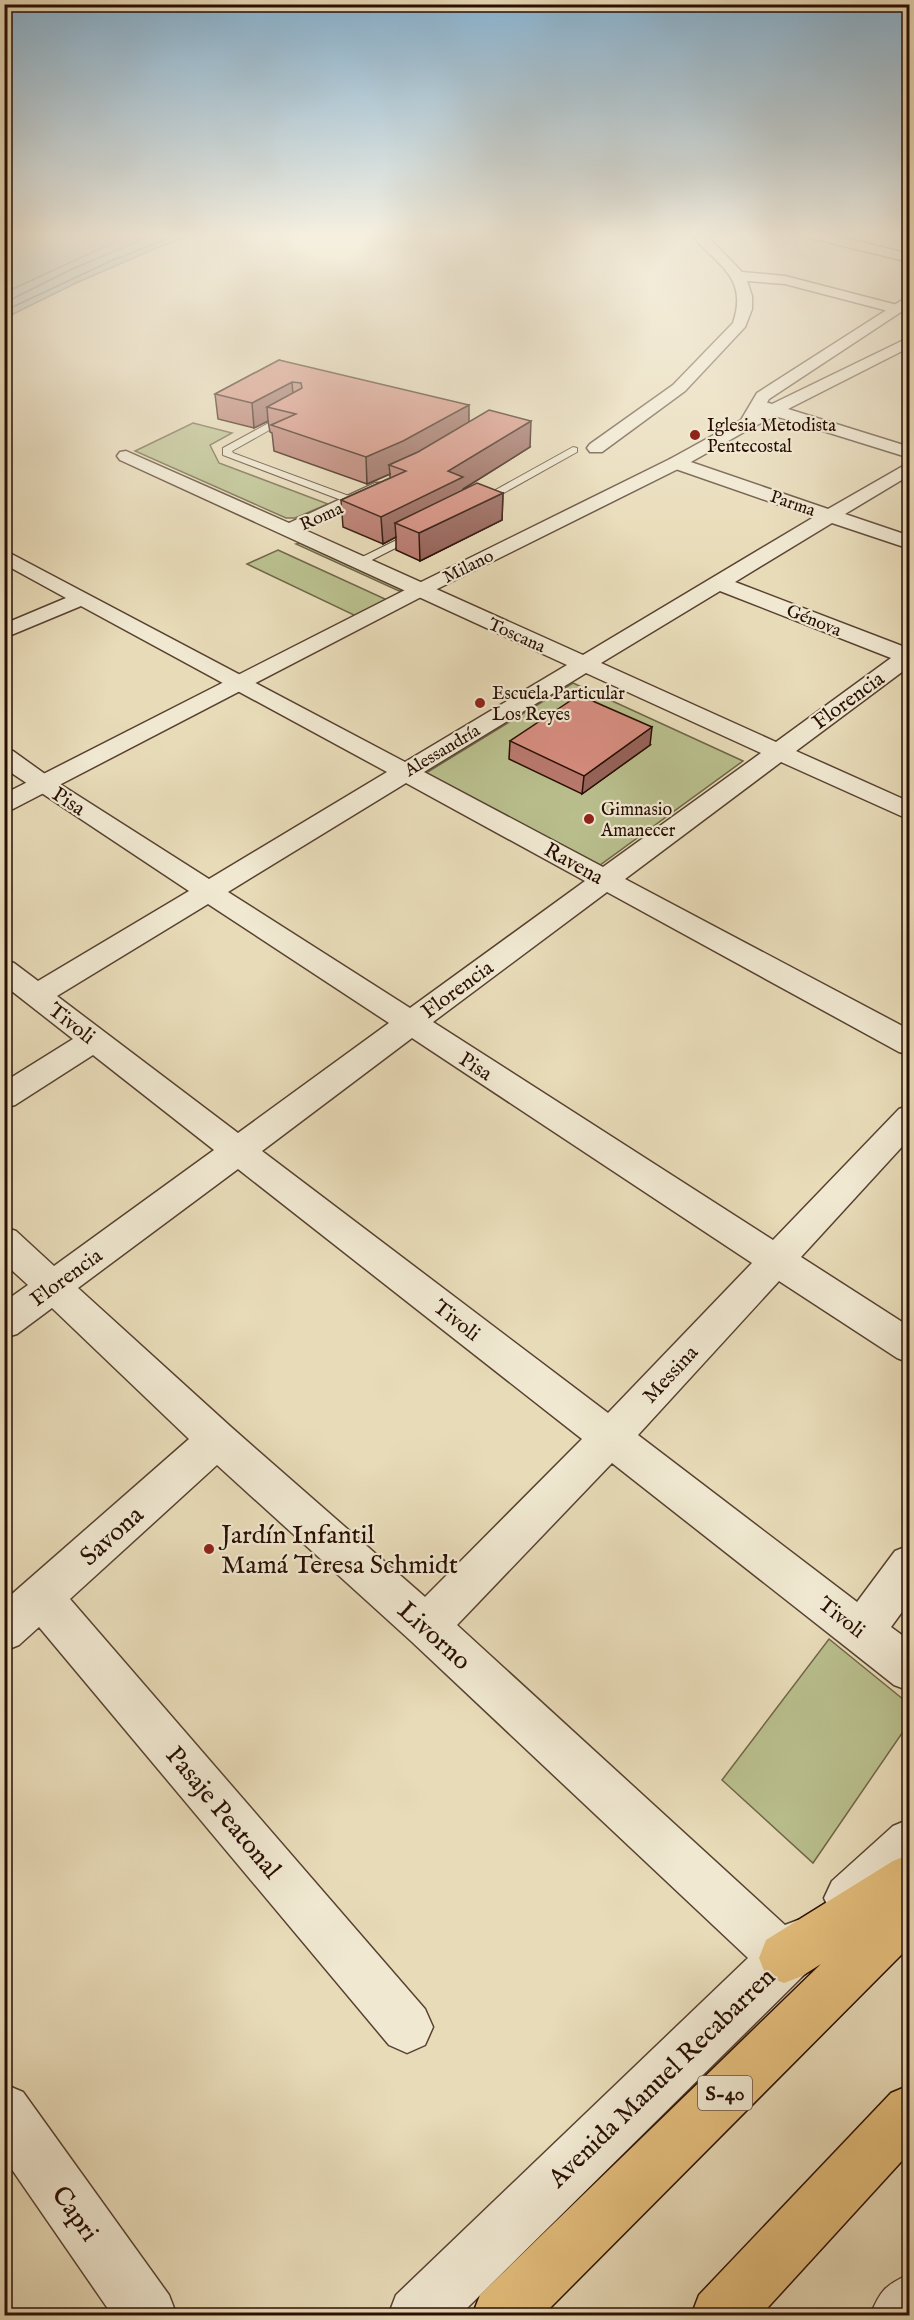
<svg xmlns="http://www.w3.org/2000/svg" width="914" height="2320" font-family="'IM FELL English',serif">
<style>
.green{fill:#b9bf8d;stroke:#706648;stroke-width:1.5}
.water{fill:#9cb8ba;stroke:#6e7471;stroke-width:1.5}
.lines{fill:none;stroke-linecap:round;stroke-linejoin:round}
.shore{stroke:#62635e;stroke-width:1.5}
.service-casing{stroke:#584130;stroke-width:2}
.minor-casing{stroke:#584130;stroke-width:3}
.tertiary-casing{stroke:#584130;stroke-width:3}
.primary-casing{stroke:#280e03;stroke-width:3}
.service{fill:#f0e8d1;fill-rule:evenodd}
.minor{fill:#f0e8d1;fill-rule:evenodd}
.tertiary{fill:#f0e8d1;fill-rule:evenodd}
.primary{fill:#e4be7c;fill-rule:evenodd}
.wall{fill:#b9796e;stroke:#280e03;stroke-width:1.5}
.shaded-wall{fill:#96635a;stroke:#280e03;stroke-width:1.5}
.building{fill:#d78d80;stroke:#280e03;stroke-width:1.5}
.poi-dot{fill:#8f2418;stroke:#f0e8d1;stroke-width:2}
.labels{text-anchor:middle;stroke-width:4.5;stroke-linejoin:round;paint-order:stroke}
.far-poi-label{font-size:18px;fill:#280e03;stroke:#f0e8d1;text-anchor:start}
.far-street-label{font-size:18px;fill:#280e03;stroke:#f0e8d1}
.shield{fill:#f0e8d1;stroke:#644f41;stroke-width:1.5}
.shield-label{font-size:20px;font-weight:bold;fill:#280e03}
.street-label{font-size:21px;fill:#280e03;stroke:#f0e8d1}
.near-poi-label{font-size:26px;fill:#280e03;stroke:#f0e8d1;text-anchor:start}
.near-street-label{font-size:26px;fill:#280e03;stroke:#f0e8d1}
</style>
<rect width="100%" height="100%" fill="#e8dbb8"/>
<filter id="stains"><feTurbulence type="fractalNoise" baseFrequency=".00333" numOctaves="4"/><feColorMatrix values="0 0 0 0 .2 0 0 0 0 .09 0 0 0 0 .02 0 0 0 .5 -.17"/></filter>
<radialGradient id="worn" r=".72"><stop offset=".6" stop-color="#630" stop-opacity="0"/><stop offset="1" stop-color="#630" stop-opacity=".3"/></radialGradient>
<g class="green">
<polygon points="193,423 232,433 210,445 219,463 328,504 295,518 286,518 135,451"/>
<polygon points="300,543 403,590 399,591 296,544"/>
<polygon points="278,550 385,599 385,603 358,617 247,564"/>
<polygon points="573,683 743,761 600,865 426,773"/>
<polygon points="829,1639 909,1704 909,1723 813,1863 722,1780"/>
</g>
<polygon class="water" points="5,234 195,234 159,247 76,283 5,318"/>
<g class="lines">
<g class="shore">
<polyline points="4,293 132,234"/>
<polyline points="4,303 70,270 155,234"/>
<polyline points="4,311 113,260 180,234"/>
</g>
<defs>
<g id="service">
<polygon points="287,413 296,415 232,451 233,453 357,499 357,503 349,503 223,455 223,448"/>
<polygon points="573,447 577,448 577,452 482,505 478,506 472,503"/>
<polygon points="419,529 423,530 423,534 360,566 352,566 350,563"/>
</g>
<g id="minor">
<path d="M 691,234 L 705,234 L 742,272 L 785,276 L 901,306 L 903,309 L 896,313 L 785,284 L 747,281 L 752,296 L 752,309 L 745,327 L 685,391 L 602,452 L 590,452 L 587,448 L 590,444 L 673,385 L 733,323 C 749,276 716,265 691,234 Z"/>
<polygon points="804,234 828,234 910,254 910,262 805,237"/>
<polygon points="910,337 910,347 788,409 910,447 910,458 775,416 753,427 741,427 739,423 759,411 753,406 755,402 761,401 772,404"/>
<path d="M 126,451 L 289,523 L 375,483 L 389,483 L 391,487 L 389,491 L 305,530 L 583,655 L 814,517 L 670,467 L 667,463 L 670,459 L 682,459 L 828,509 L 910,462 L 910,475 L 845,514 L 910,536 L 910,549 L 832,523 L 735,582 L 910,649 L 910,666 L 796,751 L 910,802 L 910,820 L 781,762 L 625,879 L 910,1030 L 910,1055 L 899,1052 L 607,892 L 433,1022 L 773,1240 L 899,1109 L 910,1105 L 910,1138 L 801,1257 L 910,1327 L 910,1363 L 897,1358 L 779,1281 L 638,1435 L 857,1602 L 895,1551 L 910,1545 L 910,1601 L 891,1627 L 910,1641 L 910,1691 L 894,1685 L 846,1647 L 612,1463 L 457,1625 L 785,1925 L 798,1920 L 816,1927 L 823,1945 L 816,1963 L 459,2316 L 388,2316 L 396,2295 L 748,1958 L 411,1641 L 217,1465 L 70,1599 L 425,2009 L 433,2027 L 425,2045 L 407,2053 L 389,2045 L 39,1627 L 19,1645 L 4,1651 L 4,1601 L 189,1439 L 52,1308 L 17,1334 L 4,1338 L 4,1302 L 28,1285 L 4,1263 L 4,1227 L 16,1231 L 54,1266 L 214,1150 L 93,1055 L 15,1105 L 4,1108 L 4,1082 L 73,1039 L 4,985 L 4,960 L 14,963 L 38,981 L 189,891 L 4,768 L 4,749 L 13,751 L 52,779 L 209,879 L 387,772 L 81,606 L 4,638 L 4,624 L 66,598 L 4,564 L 4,550 L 405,762 L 567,665 L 120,460 L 117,456 L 120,452 ZM 720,591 L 891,658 L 776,742 L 601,663 ZM 586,673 L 761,753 L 603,867 L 424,772 ZM 406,783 L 585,881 L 410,1008 L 228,892 ZM 208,904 L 389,1023 L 238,1133 L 57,996 ZM 412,1038 L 752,1263 L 608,1413 L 262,1151 ZM 238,1169 L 582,1439 L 425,1597 L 231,1427 L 78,1288 Z"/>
<polygon points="910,1819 910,1876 866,1915 849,1923 832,1915 824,1898 832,1881 893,1826"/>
<polygon points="4,2084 23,2092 169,2295 177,2316 113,2316 4,2158"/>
<path d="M 910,2274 L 910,2316 L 870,2316 C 880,2291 885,2285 910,2274 Z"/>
</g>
<polygon id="tertiary" points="910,295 910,306 769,399 753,427 682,467 425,595 13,809 4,811 4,794 411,587 670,459 741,420 757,393"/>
<g id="primary">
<polygon points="910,1854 910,1946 542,2316 472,2316 480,2295 821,1964 802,1976 784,1983 766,1976 759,1958 766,1940 893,1861"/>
<polygon points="910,2085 910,2152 760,2316 691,2316 699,2295 891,2093"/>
</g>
</defs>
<use href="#service" class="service-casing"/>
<use href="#minor" class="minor-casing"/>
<use href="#tertiary" class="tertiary-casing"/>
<use href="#primary" class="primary-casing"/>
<use href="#service" class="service"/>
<use href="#minor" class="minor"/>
<use href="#tertiary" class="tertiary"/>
<use href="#primary" class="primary"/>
</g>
<g class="wall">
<polygon points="279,360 469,422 530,447 463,489 463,490 503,493 502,520 420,561 396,550 396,537 383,544 343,527 341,500 390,478 390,474 367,484 274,451 272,433 270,432 268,421 254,428 218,419 215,394"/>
<polygon points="510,741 650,745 582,794 509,759"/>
</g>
<g class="shaded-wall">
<polygon points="292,382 294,407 267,407 268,421 254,428 252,403"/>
<polygon points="469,405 469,430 389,465 390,474 367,484 366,457"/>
<polygon points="531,421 530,447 463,489 463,504 395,523 396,537 383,544 381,517 448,471"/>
<polygon points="503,493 502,520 420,561 419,533"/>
<polygon points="652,727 650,745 582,794 584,776"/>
</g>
<g class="building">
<polygon points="279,360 469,405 403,441 366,457 271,425 296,414 267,407 302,388 301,383 292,382 252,403 215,394"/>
<polygon points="489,410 531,421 448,471 463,477 381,517 341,500 406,471 389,465 418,452"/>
<polygon points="477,483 503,493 419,533 395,523"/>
<polygon points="579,695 652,727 584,776 510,741"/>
</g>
<linearGradient id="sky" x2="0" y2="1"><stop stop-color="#89b6d6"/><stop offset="0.42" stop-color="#f5efdf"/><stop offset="1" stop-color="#f5efdf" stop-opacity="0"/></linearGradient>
<rect width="914" height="559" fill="url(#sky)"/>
<g class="poi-dot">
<circle cx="695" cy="435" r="6"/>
<circle cx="480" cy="703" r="6"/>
<circle cx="589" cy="819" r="6"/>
<circle cx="209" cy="1549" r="6"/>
</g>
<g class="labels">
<g class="far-poi-label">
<text x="707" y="431">Iglesia Metodista<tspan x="707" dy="21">Pentecostal</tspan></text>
<text x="492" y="699">Escuela Particular<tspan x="492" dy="21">Los Reyes</tspan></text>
<text x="601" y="815">Gimnasio<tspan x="601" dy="21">Amanecer</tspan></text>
</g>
<g class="far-street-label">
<text transform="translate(793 503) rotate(19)" y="6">Parma</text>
<text transform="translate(321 516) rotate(-24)" y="6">Roma</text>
<text transform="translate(468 566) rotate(-26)" y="6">Milano</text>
<text transform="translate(814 620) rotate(22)" y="6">Génova</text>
<text transform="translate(517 635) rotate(24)" y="6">Toscana</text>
<text transform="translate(442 750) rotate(-31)" y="6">Alessandría</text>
</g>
<rect class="shield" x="698" y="2076" width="54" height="34" rx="4.5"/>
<g class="shield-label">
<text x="725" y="2100">S-40</text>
</g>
<g class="street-label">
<text transform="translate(848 700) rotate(-36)" y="7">Florencia</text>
<text transform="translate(69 801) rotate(33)" y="7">Pisa</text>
<text transform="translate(574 863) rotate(29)" y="7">Ravena</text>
<text transform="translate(457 989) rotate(-36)" y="7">Florencia</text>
<text transform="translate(72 1023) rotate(38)" y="7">Tivoli</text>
<text transform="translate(476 1066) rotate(33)" y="7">Pisa</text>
<text transform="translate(66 1277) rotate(-36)" y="7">Florencia</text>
<text transform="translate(457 1320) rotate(38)" y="7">Tivoli</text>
<text transform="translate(670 1374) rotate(-47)" y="7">Messina</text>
<text transform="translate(842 1617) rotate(38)" y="7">Tivoli</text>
</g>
<g class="near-poi-label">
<text x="221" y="1543">Jardín Infantil<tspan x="221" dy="30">Mamá Teresa Schmidt</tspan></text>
</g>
<g class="near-street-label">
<text transform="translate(111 1535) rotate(-42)" y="9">Savona</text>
<text transform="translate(435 1635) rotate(42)" y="9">Livorno</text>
<text transform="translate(224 1812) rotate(50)" y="9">Pasaje Peatonal</text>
<text transform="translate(661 2077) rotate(-44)" y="9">Avenida Manuel Recabarren</text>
<text transform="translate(76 2213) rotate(55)" y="9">Capri</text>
</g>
</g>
<rect width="914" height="2320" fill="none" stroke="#e8dbb8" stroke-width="24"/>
<rect x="6" y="6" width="902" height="2308" fill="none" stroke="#280e03" stroke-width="3"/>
<rect x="12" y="12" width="890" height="2296" fill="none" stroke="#280e03" stroke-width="1.5"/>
<rect width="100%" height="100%" filter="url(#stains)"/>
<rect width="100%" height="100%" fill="url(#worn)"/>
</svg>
